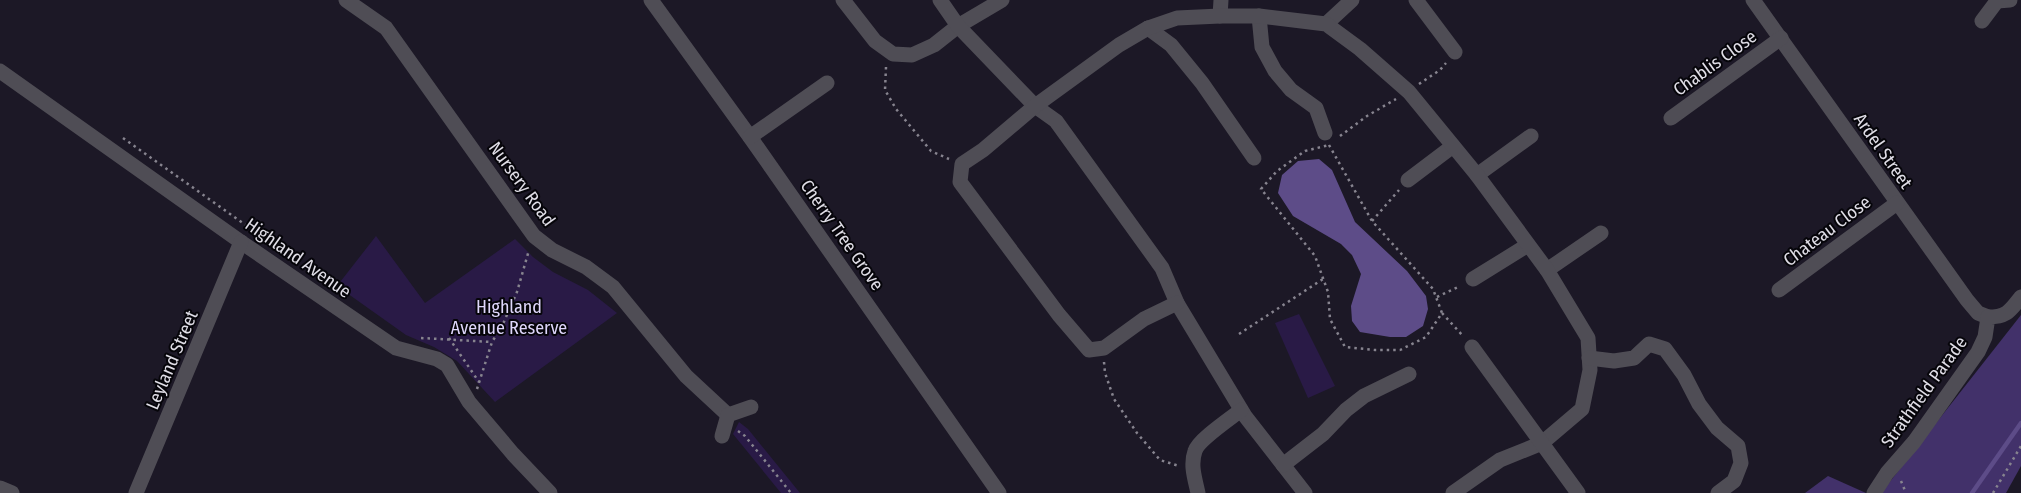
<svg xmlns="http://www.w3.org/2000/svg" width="2021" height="493" font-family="'Fira Sans Condensed',sans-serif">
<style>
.green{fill:#291a46}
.forest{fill:#42316a}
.water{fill:#5d4c88}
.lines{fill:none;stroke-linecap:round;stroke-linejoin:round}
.stream{stroke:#5d4c88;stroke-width:4.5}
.path{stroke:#87848f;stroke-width:2.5;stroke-dasharray:2.5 4;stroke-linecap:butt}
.minor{stroke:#4f4d55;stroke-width:15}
.labels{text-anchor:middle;stroke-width:4;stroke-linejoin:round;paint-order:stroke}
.street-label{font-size:18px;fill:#e0dee7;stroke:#06050a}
.park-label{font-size:18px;fill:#dfd7fc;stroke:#06050a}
</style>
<rect width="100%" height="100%" fill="#1c1826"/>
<g class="green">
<polygon points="376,236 425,303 515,239 533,257 553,272 588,290 617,313 495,402 457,361 434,347 406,335 337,286"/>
<polygon points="1299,314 1335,386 1308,398 1275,323"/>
<polygon points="739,422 748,429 800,493 781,493 733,434"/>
</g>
<g class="forest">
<polygon points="2021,315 2021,466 2006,493 1881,493"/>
<polygon points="1828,476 1866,493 1805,493"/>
</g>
<polygon class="water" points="1319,159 1332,170 1355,222 1407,271 1426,296 1428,309 1423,326 1406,337 1390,337 1360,332 1352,321 1351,306 1361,274 1352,255 1341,244 1293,216 1278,193 1282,175 1298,161"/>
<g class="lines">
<polyline class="stream" points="1972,493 2021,423"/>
<g class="path">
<polyline points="886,67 885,90 896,109 931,151 949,159"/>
<polyline points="1419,84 1440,70 1446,63"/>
<polyline points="1340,136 1367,116 1396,99"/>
<polyline points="123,138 264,238"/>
<polygon points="1329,145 1372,221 1433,289 1442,313 1426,337 1400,350 1375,350 1345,347 1330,319 1328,292 1315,256 1261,189 1277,171 1305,151"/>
<polyline points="1372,221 1399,190"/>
<polyline points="1437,297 1460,286"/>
<polyline points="1442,313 1463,336"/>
<polyline points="1239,334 1323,279"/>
<polyline points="421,338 492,342"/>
<polyline points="449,338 479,382"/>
<polyline points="1104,362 1105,373 1114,399 1137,433 1160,460 1179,466"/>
<polyline points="477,389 492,342 503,324 517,292 529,250"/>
<polyline points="738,431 745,436 791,493"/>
<polyline points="1901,481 1906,493"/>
<polyline points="1993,493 2021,446"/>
</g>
<g class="minor">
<polyline points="346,0 386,28 534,236 552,250 586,267 613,287 686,376 728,415"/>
<polyline points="651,0 750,137 999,493"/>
<polyline points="843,0 875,41 893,54 912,55 934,45 958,26 1002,0"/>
<polyline points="940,0 958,26 1035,106 1056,121 1162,268 1177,303 1245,416 1305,493"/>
<polyline points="1416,0 1455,52"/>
<polyline points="1753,0 1967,300 1978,313 1988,317"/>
<polyline points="1220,16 1221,0"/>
<polyline points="1259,16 1262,47 1275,71 1291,90 1316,108 1325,133"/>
<polyline points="1982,21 1997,1 2010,0"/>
<polyline points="1326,24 1352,0"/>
<polyline points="1148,28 1171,45 1202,83 1254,158"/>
<polyline points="0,71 241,242 396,348 437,359 447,365 469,402 513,454 550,493"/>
<polyline points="1671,118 1781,38"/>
<polyline points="750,137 827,83"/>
<polyline points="1477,175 1531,136"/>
<polyline points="1408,180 1453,146"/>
<polyline points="1547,270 1601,233"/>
<polyline points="1473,279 1528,245"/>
<polyline points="1779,290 1897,203"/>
<polyline points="1177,303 1144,319 1104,348 1089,350 1059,315 960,182 962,164 983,150 1035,106 1119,45 1148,28 1177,18 1220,16 1259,16 1326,24 1360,49 1409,92 1477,175 1547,270 1588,338 1590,370 1582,409 1542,443 1500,460 1453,493"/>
<polyline points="1472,347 1578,493"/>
<polyline points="1589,358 1614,361 1634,358 1649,344 1665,349 1684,375 1699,404 1717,428 1738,446 1741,463 1734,481 1718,493"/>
<polyline points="722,436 728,415 751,407"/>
<polyline points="1283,465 1323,434 1346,410 1364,396 1409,374"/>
<polyline points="0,488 12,493"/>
<polyline points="136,493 241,242"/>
<path d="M 1198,493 C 1195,479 1190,465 1195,451 C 1198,440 1231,418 1241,410"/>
<path d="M 1874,493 L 1887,473 L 1914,442 L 1978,352 L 1985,337 L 1988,317 C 2007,317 2010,311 2021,297"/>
</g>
</g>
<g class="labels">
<g class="street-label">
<text transform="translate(1715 63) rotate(-36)" y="6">Chablis Close</text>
<text transform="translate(1883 151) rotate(55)" y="6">Ardel Street</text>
<text transform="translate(522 184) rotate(54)" y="6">Nursery Road</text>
<text transform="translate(1827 231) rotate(-37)" y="6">Chateau Close</text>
<text transform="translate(842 235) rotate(55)" y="6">Cherry Tree Grove</text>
<text transform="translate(298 258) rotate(35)" y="6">Highland Avenue</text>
<text transform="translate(172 360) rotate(-67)" y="6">Leyland Street</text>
<text transform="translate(1924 392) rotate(-54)" y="6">Strathfield Parade</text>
</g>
<g class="park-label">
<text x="509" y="313">Highland<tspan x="509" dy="21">Avenue Reserve</tspan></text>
</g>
</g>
</svg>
